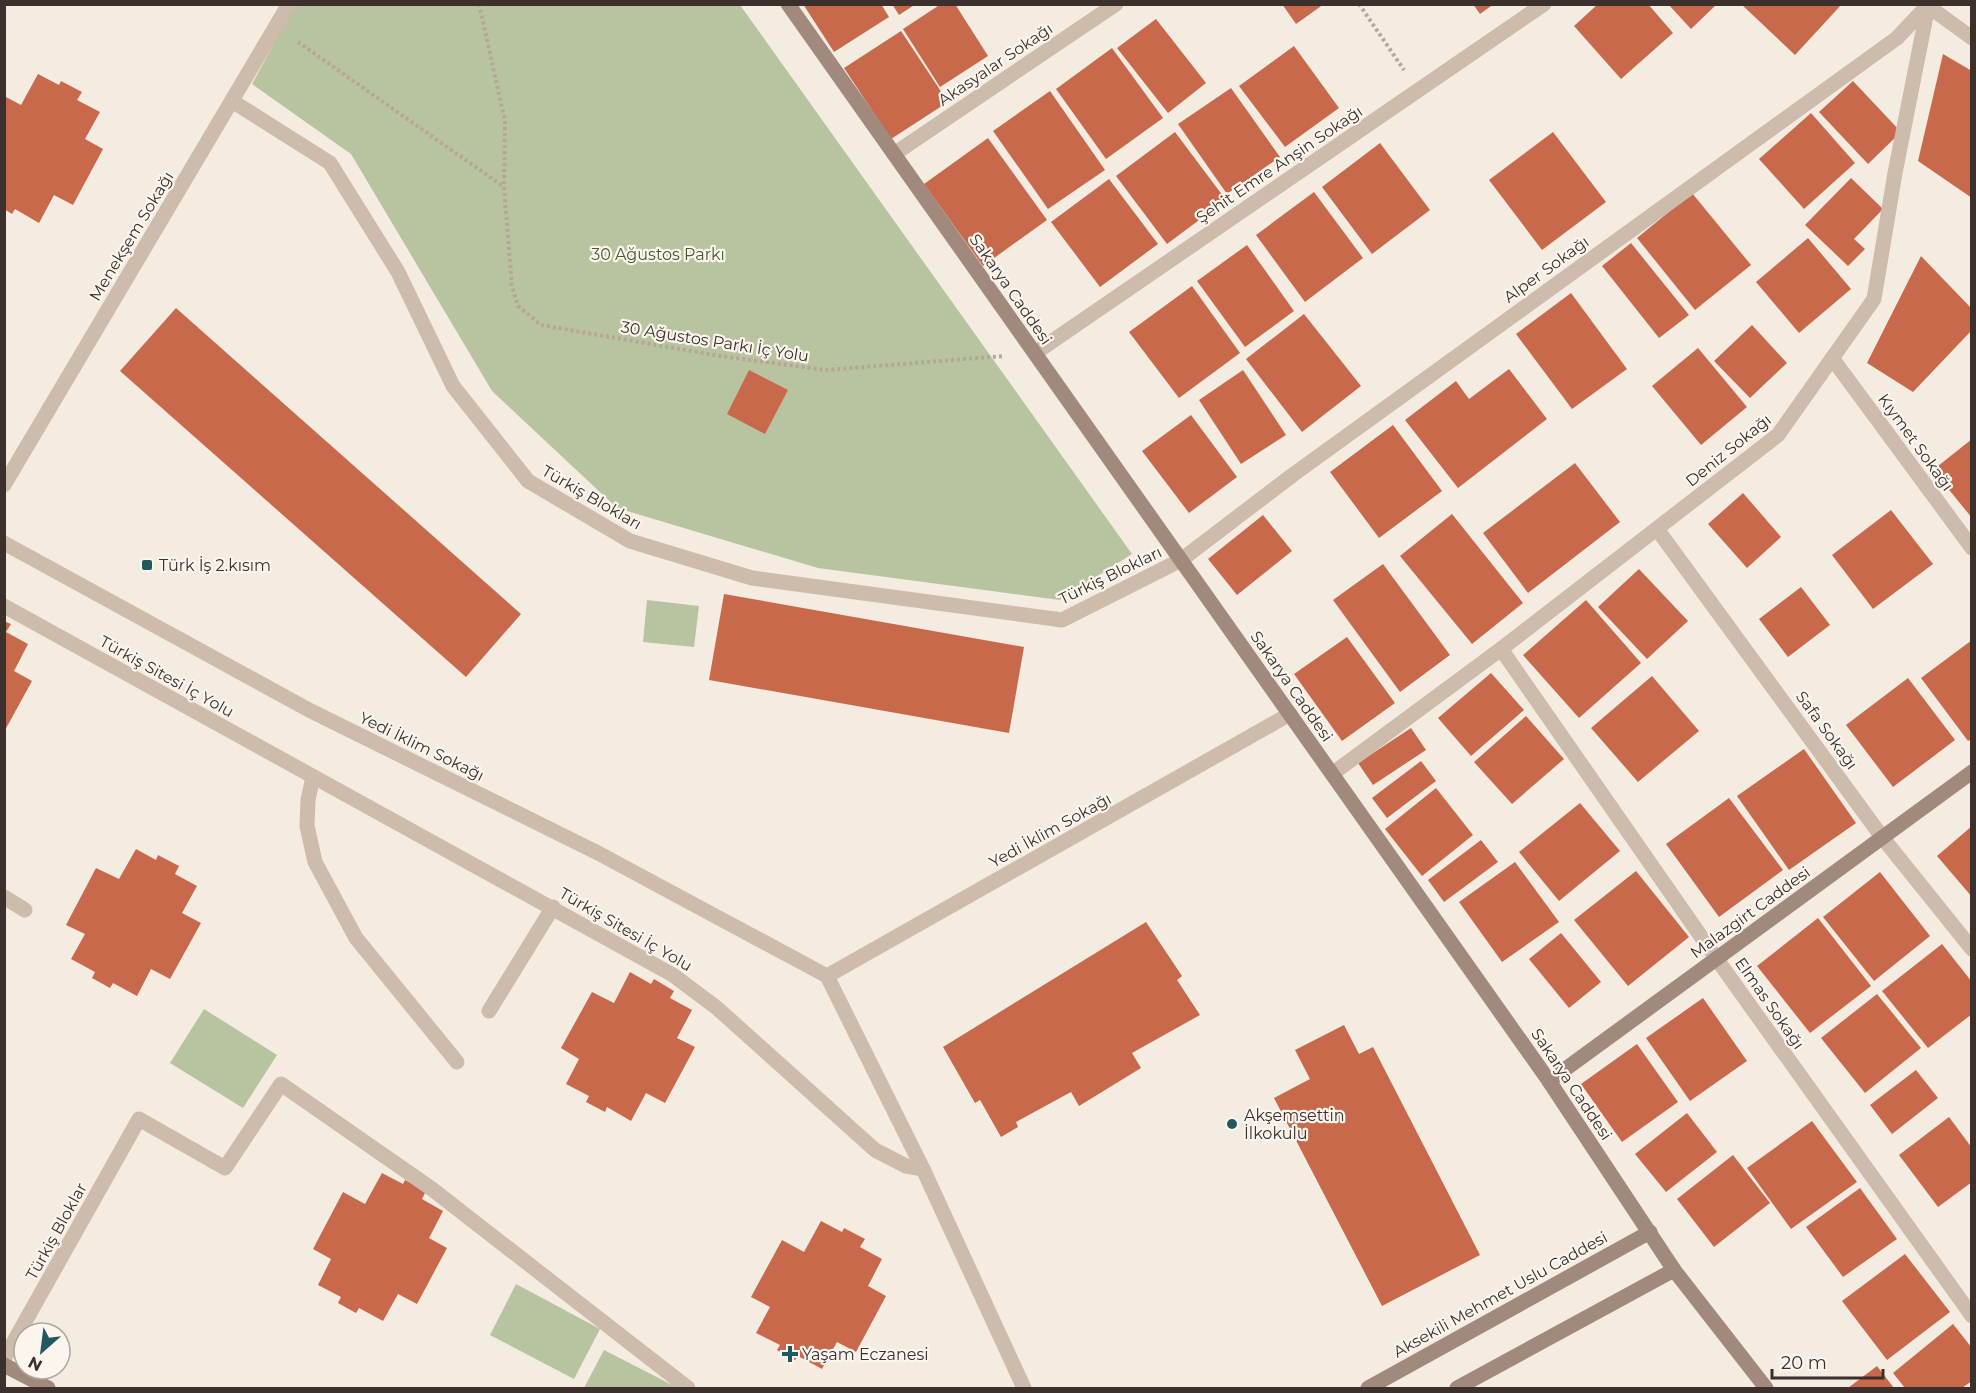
<svg xmlns="http://www.w3.org/2000/svg" width="1976" height="1393" font-family="Montserrat,sans-serif">
<style>
.green{fill:#b8c4a0}
.building{fill:#c8694b}
.lines{fill:none;stroke-linecap:round;stroke-linejoin:round}
.path{stroke:#b9a596;stroke-width:4;stroke-dasharray:3 3;stroke-linecap:butt}
.lane{stroke:#cdbbac;stroke-width:15}
.street{stroke:#cdbbac;stroke-width:15}
.secondary{stroke:#a18a7d;stroke-width:15}
.poi-dot{fill:#1f5a5e;stroke:#fbf5ee;stroke-width:2}
.labels{text-anchor:middle;stroke-width:4.5;stroke-linejoin:round;paint-order:stroke}
.street-label{font-size:16px;fill:#3b302b;stroke:#fbf5ee}
.park-label{font-size:16px;fill:#4a5a2e;stroke:#fbf5ee}
.poi-label{font-size:16px;fill:#3b302b;stroke:#fbf5ee;text-anchor:start}
</style>
<rect width="100%" height="100%" fill="#f4ebe1"/>
<g class="green">
<polygon points="295,5 740,5 1132,554 1060,600 818,568 617,508 492,391 351,154 252,84"/>
<polygon points="647,600 699,606 694,647 643,642"/>
<polygon points="204,1009 277,1055 243,1108 170,1063"/>
<polygon points="516,1284 600,1329 574,1379 490,1335"/>
<polygon points="604,1350 678,1388 584,1388"/>
</g>
<g class="building">
<polygon points="803,4 881,4 889,17 834,52"/>
<polygon points="892,4 916,4 899,15"/>
<polygon points="941,4 955,4 988,56 940,87 903,29"/>
<polygon points="1282,4 1324,4 1296,24"/>
<polygon points="1473,4 1494,4 1480,14"/>
<polygon points="1598,4 1648,4 1673,33 1621,79 1574,26"/>
<polygon points="1668,4 1717,4 1691,29"/>
<polygon points="1741,4 1842,4 1795,55"/>
<polygon points="1156,19 1206,83 1168,113 1117,48"/>
<polygon points="901,31 948,102 891,139 844,68"/>
<polygon points="1294,46 1339,108 1285,147 1239,86"/>
<polygon points="1112,48 1163,118 1106,159 1056,89"/>
<polygon points="1943,54 1972,71 1972,198 1918,161"/>
<polygon points="38,74 59,85 61,81 82,92 77,100 100,112 85,139 103,149 73,205 54,195 39,223 15,209 12,214 4,209 4,96 21,105"/>
<polygon points="1853,81 1901,132 1868,164 1819,112"/>
<polygon points="1231,88 1280,157 1227,194 1178,124"/>
<polygon points="1050,91 1105,170 1048,209 993,131"/>
<polygon points="1811,113 1855,163 1804,209 1759,159"/>
<polygon points="1175,132 1226,200 1167,244 1116,176"/>
<polygon points="1553,132 1606,202 1542,250 1489,180"/>
<polygon points="988,138 1047,220 983,266 924,184"/>
<polygon points="1380,143 1430,210 1372,254 1322,187"/>
<polygon points="1851,178 1883,209 1854,239 1865,249 1848,266 1805,225"/>
<polygon points="1109,179 1158,244 1100,287 1051,222"/>
<polygon points="1314,192 1363,258 1305,302 1256,235"/>
<polygon points="1692,193 1751,265 1695,310 1637,238"/>
<polygon points="1808,238 1851,289 1799,333 1756,282"/>
<polygon points="1631,243 1689,315 1659,338 1602,266"/>
<polygon points="1247,245 1294,311 1245,347 1197,281"/>
<polygon points="1921,256 1972,309 1972,330 1913,392 1867,363"/>
<polygon points="1192,286 1240,353 1179,398 1129,332"/>
<polygon points="1571,293 1627,369 1572,409 1516,334"/>
<polygon points="176,308 521,614 466,677 120,371"/>
<polygon points="1304,314 1361,386 1302,432 1246,359"/>
<polygon points="1752,325 1787,363 1750,398 1714,361"/>
<polygon points="1698,348 1747,407 1701,445 1652,386"/>
<polygon points="1509,369 1547,419 1458,488 1405,420 1456,381 1469,399"/>
<polygon points="749,370 788,390 765,434 727,414"/>
<polygon points="1243,370 1286,435 1241,464 1199,400"/>
<polygon points="1191,415 1237,477 1189,513 1142,451"/>
<polygon points="1393,425 1442,491 1379,538 1330,472"/>
<polygon points="1972,439 1972,518 1933,470"/>
<polygon points="1575,463 1620,522 1528,593 1483,533"/>
<polygon points="1743,493 1781,537 1747,568 1708,524"/>
<polygon points="1891,510 1933,564 1873,609 1832,555"/>
<polygon points="1452,514 1523,603 1472,644 1400,556"/>
<polygon points="1263,515 1292,551 1237,595 1208,559"/>
<polygon points="1383,564 1450,655 1400,692 1333,600"/>
<polygon points="1639,569 1688,621 1647,659 1598,607"/>
<polygon points="1801,587 1830,625 1788,657 1759,619"/>
<polygon points="724,594 1024,647 1009,733 709,680"/>
<polygon points="1586,600 1641,663 1579,718 1523,655"/>
<polygon points="4,621 11,624 6,632 28,644 14,671 32,681 4,732"/>
<polygon points="1347,637 1395,703 1342,741 1294,674"/>
<polygon points="1972,640 1972,739 1968,741 1921,678"/>
<polygon points="1491,673 1524,710 1471,756 1438,718"/>
<polygon points="1652,676 1699,731 1638,782 1591,728"/>
<polygon points="1908,678 1955,740 1893,787 1846,725"/>
<polygon points="1526,716 1564,759 1512,804 1474,762"/>
<polygon points="1411,728 1426,750 1373,785 1358,763"/>
<polygon points="1804,749 1856,823 1789,870 1737,796"/>
<polygon points="1421,761 1436,781 1387,818 1372,798"/>
<polygon points="1436,788 1473,835 1422,876 1385,829"/>
<polygon points="1729,798 1783,870 1719,917 1666,844"/>
<polygon points="1580,803 1620,851 1559,901 1519,852"/>
<polygon points="1972,826 1972,897 1937,856"/>
<polygon points="1481,840 1498,862 1444,902 1428,880"/>
<polygon points="136,849 156,860 158,855 179,866 175,874 197,886 182,913 201,923 170,979 151,969 137,996 113,983 110,988 92,978 95,972 71,959 85,934 66,925 96,868 119,879"/>
<polygon points="1515,862 1559,922 1502,962 1459,902"/>
<polygon points="1636,871 1689,937 1628,986 1574,920"/>
<polygon points="1880,872 1930,936 1874,981 1823,917"/>
<polygon points="1818,918 1871,986 1810,1033 1757,966"/>
<polygon points="1146,922 1182,976 1177,980 1200,1015 1132,1053 1141,1068 1079,1106 1071,1092 1016,1122 1018,1127 1001,1137 980,1100 975,1103 943,1047"/>
<polygon points="1561,933 1601,982 1569,1008 1529,959"/>
<polygon points="1942,944 1972,982 1972,1014 1928,1048 1882,991"/>
<polygon points="630,972 651,984 654,979 674,991 670,998 692,1010 677,1038 695,1047 665,1103 646,1093 631,1121 607,1107 605,1112 586,1102 589,1096 566,1084 579,1059 561,1048 592,992 614,1003"/>
<polygon points="1877,994 1921,1048 1865,1093 1821,1038"/>
<polygon points="1703,998 1747,1061 1690,1101 1646,1038"/>
<polygon points="1344,1025 1359,1054 1373,1047 1480,1255 1382,1306 1274,1098 1310,1079 1295,1050"/>
<polygon points="1637,1044 1678,1102 1622,1142 1581,1084"/>
<polygon points="1916,1070 1938,1098 1892,1134 1870,1105"/>
<polygon points="1687,1113 1717,1152 1666,1192 1635,1154"/>
<polygon points="1949,1117 1972,1148 1972,1182 1938,1207 1899,1155"/>
<polygon points="1812,1121 1857,1182 1791,1229 1747,1168"/>
<polygon points="1733,1155 1770,1203 1714,1247 1677,1199"/>
<polygon points="382,1173 403,1184 405,1180 426,1191 422,1199 443,1211 429,1238 447,1248 417,1304 398,1294 383,1321 359,1308 356,1313 338,1303 341,1297 318,1285 331,1259 313,1249 343,1192 365,1204"/>
<polygon points="1860,1188 1897,1239 1843,1277 1806,1227"/>
<polygon points="821,1221 842,1232 844,1228 865,1239 860,1247 882,1259 868,1286 886,1296 856,1352 837,1342 822,1369 798,1356 795,1360 777,1350 780,1345 756,1333 770,1307 751,1297 782,1240 804,1252"/>
<polygon points="1905,1254 1950,1312 1887,1360 1842,1301"/>
<polygon points="1953,1324 1972,1348 1972,1381 1962,1388 1905,1388 1893,1373"/>
<polygon points="1877,1366 1894,1388 1848,1388"/>
</g>
<g class="lines">
<g class="path">
<polyline points="479,4 505,121 504,187"/>
<polyline points="1359,4 1404,70"/>
<polyline points="298,42 504,187 512,287 518,306 541,325 720,356 826,370 1004,356"/>
</g>
<g class="lane">
<polyline points="4,606 673,975 717,1008 875,1150 906,1166 923,1169"/>
<polyline points="313,777 308,800 307,826 315,862 356,938 457,1062"/>
<polyline points="4,897 25,910"/>
<polyline points="489,1011 553,907"/>
<polyline points="4,1359 139,1119 225,1168 281,1084 432,1189 688,1388"/>
</g>
<g class="street">
<polyline points="1925,4 1972,38"/>
<polyline points="232,101 330,163 398,272 453,386 528,481 630,541 752,578 1062,620 1181,560 1294,474 1897,38 1929,4"/>
<polyline points="894,154 1116,4"/>
<polyline points="1035,353 1544,4"/>
<polyline points="1832,358 1972,548"/>
<polyline points="4,485 289,4"/>
<polyline points="1657,529 1882,837 1972,949"/>
<polyline points="4,543 309,710 598,853 827,976 923,1169 1024,1388"/>
<polyline points="1501,649 1716,958 1972,1316"/>
<polyline points="1332,774 1501,649 1778,435 1874,299 1895,173 1928,6"/>
<polyline points="827,976 1290,714"/>
</g>
<g class="secondary">
<polyline points="788,4 1549,1081 1674,1270 1766,1388"/>
<polyline points="1549,1081 1972,772"/>
<polyline points="4,1365 48,1388"/>
<polyline points="1368,1388 1650,1232"/>
<polyline points="1457,1388 1674,1270"/>
</g>
</g>
<g class="poi-dot">
<rect x="141" y="559" width="12" height="12" rx="3"/>
<circle cx="1232" cy="1124" r="6"/>
<path d="M787 1345h6v6h6v6h-6v6h-6v-6h-6v-6h6z"/>
</g>
<g class="labels">
<g class="street-label">
<text transform="translate(995 64) rotate(-34)" y="6">Akasyalar Sokağı</text>
<text transform="translate(1279 164) rotate(-34)" y="6">Şehit Emre Anşin Sokağı</text>
<text transform="translate(131 236) rotate(-59)" y="6">Menekşem Sokağı</text>
<text transform="translate(1546 269) rotate(-36)" y="6">Alper Sokağı</text>
<text transform="translate(1011 289) rotate(55)" y="6">Sakarya Caddesi</text>
<text transform="translate(715 341) rotate(9)" y="6">30 Ağustos Parkı İç Yolu</text>
<text transform="translate(1916 442) rotate(54)" y="6">Kıymet Sokağı</text>
<text transform="translate(1728 450) rotate(-39)" y="6">Deniz Sokağı</text>
<text transform="translate(592 497) rotate(30)" y="6">Türkiş Blokları</text>
<text transform="translate(1110 575) rotate(-26)" y="6">Türkiş Blokları</text>
<text transform="translate(167 676) rotate(29)" y="6">Türkiş Sitesi İç Yolu</text>
<text transform="translate(1292 686) rotate(55)" y="6">Sakarya Caddesi</text>
<text transform="translate(1827 730) rotate(54)" y="6">Safa Sokağı</text>
<text transform="translate(422 746) rotate(26)" y="6">Yedi İklim Sokağı</text>
<text transform="translate(1050 830) rotate(-29)" y="6">Yedi İklim Sokağı</text>
<text transform="translate(1750 912) rotate(-36)" y="6">Malazgirt Caddesi</text>
<text transform="translate(626 929) rotate(30)" y="6">Türkiş Sitesi İç Yolu</text>
<text transform="translate(1770 1003) rotate(55)" y="6">Elmas Sokağı</text>
<text transform="translate(1572 1084) rotate(56)" y="6">Sakarya Caddesi</text>
<text transform="translate(56 1231) rotate(-61)" y="6">Türkiş Bloklar</text>
<text transform="translate(1500 1294) rotate(-29)" y="6">Aksekili Mehmet Uslu Caddesi</text>
</g>
<g class="park-label">
<text x="658" y="260">30 Ağustos Parkı</text>
</g>
<g class="poi-label">
<text x="159" y="571">Türk İş 2.kısım</text>
<text x="1244" y="1121">Akşemsettin<tspan x="1244" dy="18">İlkokulu</tspan></text>
<text x="802" y="1360">Yaşam Eczanesi</text>
</g>
</g>
<rect width="1976" height="1393" fill="none" stroke="#3b302b" stroke-width="12"/>
<g transform="translate(42 1351) rotate(208)"><circle r="28" fill="#fbf5ee" stroke="#aea6a0" stroke-width="1.5"/>
<path d="M0-4.5L10 22L0 15L-10 22Z" fill="#1f5a5e"/>
<text y="-9" font-size="16" font-weight="bold" text-anchor="middle" fill="#3b302b">N</text>
</g>
<path d="M1772 1369v9h111v-9" fill="none" stroke="#3b302b" stroke-width="3"/>
<text x="1781" y="1369" font-size="18" fill="#3b302b" stroke="#fbf5ee" stroke-width="4.5" paint-order="stroke">20 m</text>
</svg>
